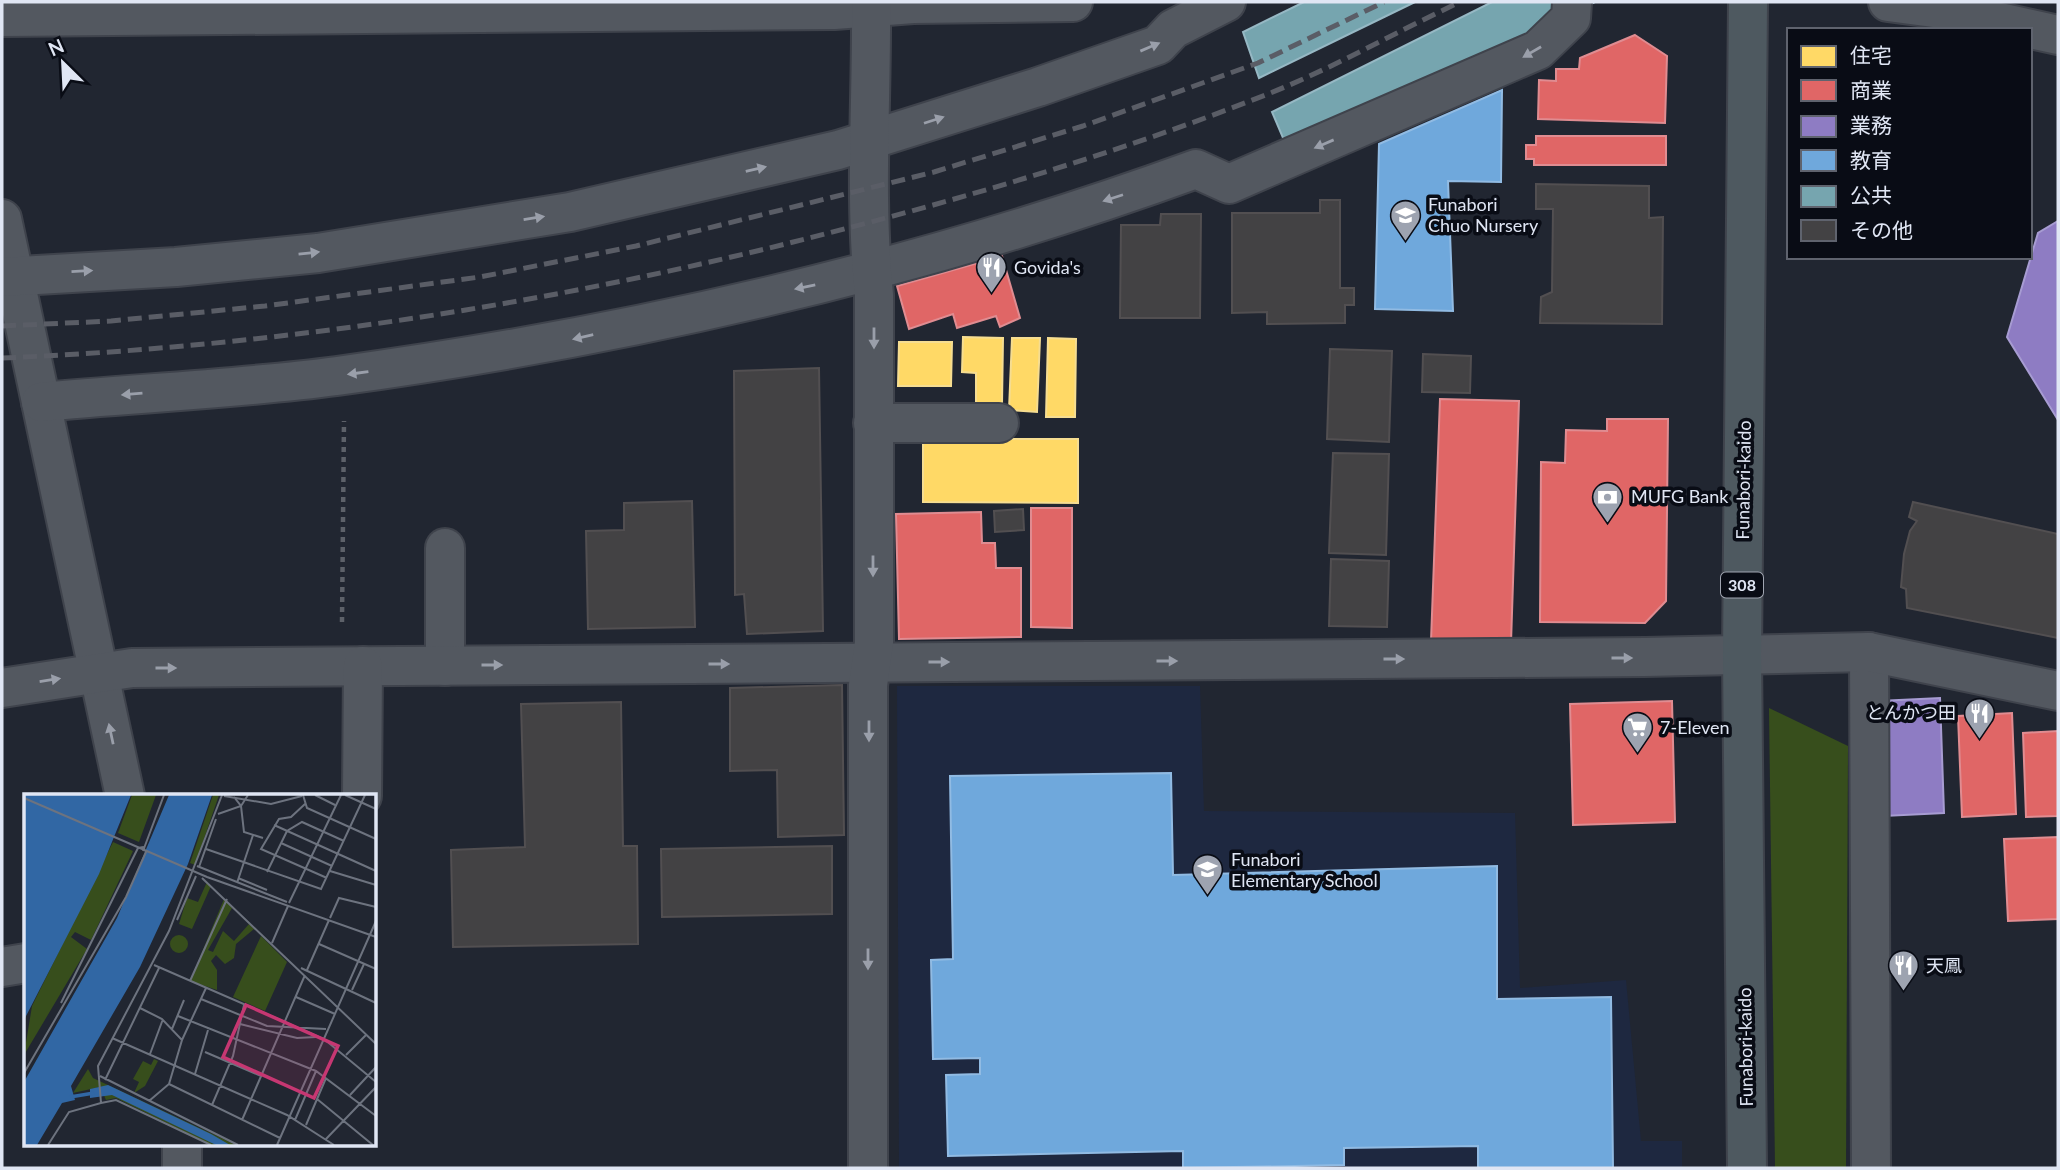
<svg xmlns="http://www.w3.org/2000/svg" width="2060" height="1170" font-family="Lato,'Noto Sans JP',sans-serif">
<style>
.built{fill:#1e2840}
.green{fill:#374e1c}
.homes{fill:#ffd966;stroke:#f6dd91;stroke-width:2}
.shops{fill:#e06666;stroke:#e08c91;stroke-width:2}
.offices{fill:#8e7cc3;stroke:#a79cd2;stroke-width:2}
.schools{fill:#6fa8dc;stroke:#91bbe3;stroke-width:2}
.public{fill:#76a5af;stroke:#96b8c4;stroke-width:2}
.building{fill:#434244;stroke:#524f51;stroke-width:2}
.lines{fill:none;stroke-linecap:round;stroke-linejoin:round}
.minor-casing{stroke:#3f434c;stroke-width:42}
.major-casing{stroke:#3f434c;stroke-width:42}
.path{stroke:#5d6169;stroke-width:4.5;stroke-dasharray:5 5;stroke-linecap:butt}
.minor{stroke:#535860;stroke-width:38}
.major{stroke:#4e5960;stroke-width:38}
.rail{stroke:#5a5d66;stroke-width:5;stroke-dasharray:14 7;stroke-linecap:butt}
.oneway{fill:#9a9faa}
.labels{text-anchor:middle;stroke-width:7;stroke-linejoin:round;paint-order:stroke}
.shield{fill:#090c15;stroke:#a0a5b1;stroke-width:2}
.shield-label{font-size:16px;font-weight:bold;fill:#e0e6f4}
.poi-label{font-size:18px;fill:#e0e6f4;stroke:#090c15;text-anchor:start}
.street-label{font-size:18px;fill:#e0e6f4;stroke:#090c15}
.inset-river{fill:none;stroke:#3167a4;stroke-width:3.5}
.inset-road{fill:none;stroke:#6d737f;stroke-width:2}
.view{fill:#c63772;fill-opacity:0.15;stroke:#c63772;stroke-width:3.5}
.inset-edge{fill:none;stroke:#e0e6f4;stroke-width:3.5}
</style>
<rect width="100%" height="100%" fill="#212631"/>
<polygon class="built" points="897,686 1200,686 1204,811 1515,813 1520,988 1626,980 1641,1141 1682,1141 1682,1168 899,1168"/>
<polygon class="green" points="1769,708 1848,746 1846,1168 1775,1168"/>
<g class="homes">
<polygon points="963,337 1003,338 1002,404 976,403 976,373 962,372"/>
<polygon points="1012,338 1040,338 1037,412 1009,410"/>
<polygon points="1048,338 1076,339 1075,417 1046,417"/>
<polygon points="899,342 952,342 951,386 898,386"/>
<polygon points="923,439 1078,439 1078,503 923,502"/>
</g>
<g class="shops">
<polygon points="1635,35 1667,56 1665,123 1538,119 1539,80 1556,81 1556,69 1579,69 1580,58"/>
<polygon points="1536,136 1666,136 1666,165 1534,165 1534,159 1526,159 1526,145 1536,145"/>
<polygon points="1002,256 1020,318 1000,327 996,316 957,328 953,314 909,329 897,286"/>
<polygon points="1440,399 1519,401 1511,643 1431,641"/>
<polygon points="1607,419 1668,419 1666,601 1645,623 1540,622 1541,462 1565,463 1566,430 1607,431"/>
<polygon points="1031,508 1072,508 1072,628 1031,627"/>
<polygon points="981,512 982,543 995,543 996,568 1021,568 1021,637 899,639 896,514"/>
<polygon points="1672,701 1675,822 1573,825 1570,704"/>
<polygon points="2012,713 2016,814 1962,817 1958,716"/>
<polygon points="2058,731 2058,816 2026,817 2023,733"/>
<polygon points="2058,837 2058,919 2008,921 2004,839"/>
</g>
<g class="offices">
<polygon points="2058,221 2058,420 2007,337 2038,233"/>
<polygon points="1940,698 1944,813 1884,816 1879,701"/>
</g>
<g class="schools">
<polygon points="1502,90 1501,182 1448,181 1453,311 1375,309 1379,144"/>
<polygon points="1171,773 1173,875 1497,866 1497,999 1611,997 1613,1168 1478,1168 1478,1146 1344,1148 1344,1165 1183,1168 1183,1151 948,1156 946,1075 980,1074 980,1058 933,1059 931,960 953,959 950,776"/>
</g>
<g class="public">
<polygon points="1304,2 1415,2 1259,78 1243,32"/>
<polygon points="1492,2 1595,2 1286,145 1272,112"/>
</g>
<g class="building">
<polygon points="1536,184 1649,186 1649,218 1663,217 1662,324 1540,323 1541,297 1552,292 1553,209 1536,209"/>
<polygon points="1320,200 1340,200 1340,288 1354,288 1354,305 1345,305 1345,323 1267,324 1267,312 1232,313 1232,213 1320,213"/>
<polygon points="1161,214 1201,214 1200,318 1120,318 1121,225 1160,225"/>
<polygon points="1330,349 1392,351 1389,442 1327,439"/>
<polygon points="1423,354 1471,356 1470,393 1422,392"/>
<polygon points="819,368 823,631 747,634 744,594 735,595 734,371"/>
<polygon points="1333,453 1389,454 1386,555 1329,553"/>
<polygon points="692,501 695,627 588,629 586,531 624,530 624,503"/>
<polygon points="1913,502 2058,534 2058,638 1907,608 1906,589 1901,587 1904,554 1910,531 1917,521 1909,517"/>
<polygon points="1023,509 1024,530 995,532 994,511"/>
<polygon points="1331,559 1389,561 1387,627 1329,626"/>
<polygon points="842,685 844,835 778,837 777,770 730,771 730,688"/>
<polygon points="621,702 623,846 637,846 638,944 453,947 451,850 525,847 521,704"/>
<polygon points="832,846 832,914 662,917 661,849"/>
</g>
<g class="lines">
<defs>
<g id="minor">
<polyline points="1888,2 1941,9 2058,35"/>
<polyline points="2,17 834,10 913,4 1073,2"/>
<polyline points="2,219 125,796"/>
<polyline points="2,277 176,267 318,253 570,212 838,150 1038,87 1158,45 1173,29 1226,2"/>
<path d="M 41,402 C 139,393 239,389 337,376 C 629,336 919,270 1196,169 L 1229,184 L 1538,50 L 1571,18 L 1572,2"/>
<polyline points="873,423 999,423"/>
<polyline points="445,548 445,666"/>
<polyline points="1869,652 1871,1168"/>
<polyline points="2,688 132,668 1645,657 1869,652 2058,691"/>
<polyline points="362,796 363,666"/>
<polyline points="2,967 26,963"/>
<polyline points="182,1144 182,1168"/>
<path d="M 868,1168 L 868,685 L 874,643 L 874,295 C 864,198 872,100 871,2"/>
</g>
<polyline id="major" points="1747,1168 1742,655 1748,2"/>
</defs>
<use href="#minor" class="minor-casing"/>
<use href="#major" class="major-casing"/>
<polyline class="path" points="342,622 344,421"/>
<use href="#minor" class="minor"/>
<use href="#major" class="major"/>
<g class="rail">
<polyline points="2,326 111,321 265,306 480,277 636,246 934,172 1083,126 1258,63 1384,2"/>
<path d="M 2,358 C 289,346 571,301 848,228 C 990,191 1131,148 1268,94 C 1333,68 1396,32 1460,2"/>
</g>
</g>
<defs><path id="oneway-solid" d="M-6-.8H1V-3.2L6.5 0L1 3.2V.8H-6Z" transform="scale(1.75)"/></defs>
<g class="oneway">
<use href="#oneway-solid" transform="translate(1150 47) rotate(-23)"/>
<use href="#oneway-solid" transform="translate(1532 52) rotate(150)"/>
<use href="#oneway-solid" transform="translate(934 120) rotate(-18)"/>
<use href="#oneway-solid" transform="translate(1324 144) rotate(157)"/>
<use href="#oneway-solid" transform="translate(756 169) rotate(-13)"/>
<use href="#oneway-solid" transform="translate(1113 198) rotate(162)"/>
<use href="#oneway-solid" transform="translate(534 218) rotate(-9)"/>
<use href="#oneway-solid" transform="translate(309 253) rotate(-6)"/>
<use href="#oneway-solid" transform="translate(82 271) rotate(-3)"/>
<use href="#oneway-solid" transform="translate(805 287) rotate(168)"/>
<use href="#oneway-solid" transform="translate(583 337) rotate(167)"/>
<use href="#oneway-solid" transform="translate(874 338) rotate(90)"/>
<use href="#oneway-solid" transform="translate(358 373) rotate(172)"/>
<use href="#oneway-solid" transform="translate(132 394) rotate(175)"/>
<use href="#oneway-solid" transform="translate(873 566) rotate(90)"/>
<use href="#oneway-solid" transform="translate(1622 658)"/>
<use href="#oneway-solid" transform="translate(1394 659)"/>
<use href="#oneway-solid" transform="translate(1167 661)"/>
<use href="#oneway-solid" transform="translate(939 662)"/>
<use href="#oneway-solid" transform="translate(719 664)"/>
<use href="#oneway-solid" transform="translate(492 665)"/>
<use href="#oneway-solid" transform="translate(166 668)"/>
<use href="#oneway-solid" transform="translate(50 680) rotate(-9)"/>
<use href="#oneway-solid" transform="translate(869 731) rotate(90)"/>
<use href="#oneway-solid" transform="translate(111 734) rotate(-102)"/>
<use href="#oneway-solid" transform="translate(868 959) rotate(90)"/>
</g>
<defs>
<symbol id="school-pin" viewBox="-11 -11 22 30"><path d="M0 17L-7.5 6A9.5 9.5 0 1 1 7.5 6Z" fill="#9da3b0" stroke="#090c15"/><path d="M0-5L7-2L0 1L-7-2ZM-4 1L0 2.5L4 1V4Q0 6-4 4Z" fill="#fff"/></symbol>
<symbol id="restaurant-pin" viewBox="-11 -11 22 30"><path d="M0 17L-7.5 6A9.5 9.5 0 1 1 7.5 6Z" fill="#9da3b0" stroke="#090c15"/><path d="M-5-6h1v4h1v-4h1v4h1v-4h1v5L-1.5 .5V6h-2V.5L-5-1ZM5-6V6H3V1.5H1.5Q1.5-4 5-6Z" fill="#fff"/></symbol>
<symbol id="bank-pin" viewBox="-11 -11 22 30"><path d="M0 17L-7.5 6A9.5 9.5 0 1 1 7.5 6Z" fill="#9da3b0" stroke="#090c15"/><path d="M-6-4H6V4H-6ZM0-2.3a2.3 2.3 0 1 0 0 4.6a2.3 2.3 0 1 0 0-4.6Z" fill="#fff"/></symbol>
<symbol id="supermarket-pin" viewBox="-11 -11 22 30"><path d="M0 17L-7.5 6A9.5 9.5 0 1 1 7.5 6Z" fill="#9da3b0" stroke="#090c15"/><path d="M-6-5.5h2.5l.6 2H6L4.5 2H-2.5L-4.4-4H-6ZM-1.5 3.2a1.3 1.3 0 1 0 .1 0ZM3 3.2a1.3 1.3 0 1 0 .1 0Z" fill="#fff"/></symbol>
</defs>
<g fill-rule="evenodd">
<use href="#school-pin" x="1388" y="198" width="35" height="47"/>
<use href="#restaurant-pin" x="974" y="250" width="35" height="47"/>
<use href="#bank-pin" x="1590" y="480" width="35" height="47"/>
<use href="#restaurant-pin" x="1962" y="696" width="35" height="47"/>
<use href="#supermarket-pin" x="1620" y="710" width="35" height="47"/>
<use href="#school-pin" x="1190" y="852" width="35" height="47"/>
<use href="#restaurant-pin" x="1886" y="948" width="35" height="47"/>
</g>
<g class="labels">
<rect class="shield" x="1721" y="572.5" width="42" height="25" rx="5"/>
<g class="shield-label">
<text x="1742" y="591">308</text>
</g>
<g class="poi-label">
<text x="1428" y="211">Funabori<tspan x="1428" dy="21">Chuo Nursery</tspan></text>
<text x="1014" y="274">Govida's</text>
<text x="1631" y="503">MUFG Bank</text>
<text x="1956" y="719" text-anchor="end">とんかつ田</text>
<text x="1660" y="734">7-Eleven</text>
<text x="1231" y="866">Funabori<tspan x="1231" dy="21">Elementary School</tspan></text>
<text x="1926" y="972">天鳳</text>
</g>
<g class="street-label">
<text transform="translate(1744 480) rotate(-89)" y="6">Funabori-kaido</text>
<text transform="translate(1746 1047) rotate(-91)" y="6">Funabori-kaido</text>
</g>
</g>
<g transform="translate(24 794)">
<rect width="352" height="352" fill="#212631"/>
<path d="M 108,1 L 132,1 L 115,48 L 94,39 ZM 189,1 L 195,1 L 171,71 L 166,69 ZM 89,48 L 109,57 L 67,146 L 51,138 L 47,143 L 63,155 L 0,261 L 8,212 ZM 183,88 L 187,92 L 168,135 L 155,130 L 163,104 L 174,108 ZM 200,105 L 208,114 L 184,156 L 189,158 L 199,137 L 210,147 L 225,130 L 230,135 L 212,150 L 210,164 L 201,170 L 192,161 L 187,167 L 193,176 L 193,196 L 166,187 ZM146 150a9 9 0 1 1 18 0a9 9 0 1 1-18 0ZM 237,142 L 263,168 L 241,217 L 209,203 ZM 130,265 L 134,267 L 121,292 L 110,299 L 115,288 L 109,285 L 119,267 L 127,271 ZM 64,275 L 69,284 L 212,351 L 188,351 L 92,304 L 82,306 L 76,293 L 49,299 Z" fill="#374e1c"/>
<path d="M 0,1 L 107,1 L 75,80 L 0,226 ZM 145,1 L 188,1 L 164,70 L 116,173 L 47,292 L 51,306 L 38,309 L 13,351 L 0,351 L 0,288 L 93,124 ZM 84,291 L 187,340 L 206,351 L 192,351 L 88,301 L 66,304 L 66,295 Z" fill="#3167a4"/>
<path class="inset-river" d="M 46,303 L 70,299"/>
<path class="inset-road" d="M 279,1 L 283,14 L 352,45M 291,1 L 311,11M 321,1 L 352,15M 200,2 L 247,10 L 278,2M 210,3 L 217,12 L 220,38 L 239,44M 0,4 L 183,83 L 352,143M 281,10 L 267,23 L 255,25 L 237,55 L 303,84M 194,20 L 217,12 L 224,1M 250,31 L 352,77M 257,49 L 308,72M 182,55 L 297,95 L 341,1M 119,57 L 140,1M 173,72 L 263,108M 175,73 L 192,25M 306,77 L 352,91M 243,78 L 263,37 L 278,28 L 320,47M 178,84 L 352,250M 214,84 L 243,96M 213,89 L 229,41M 265,109 L 317,1M 306,124 L 315,104 L 352,113M 153,126 L 172,82M 248,149 L 264,112M 295,150 L 352,175M 130,171 L 300,245 L 352,288M 277,174 L 352,209M 283,176 L 305,126M 166,187 L 203,105M 328,196 L 340,170M 272,203 L 311,220M 177,205 L 243,232 L 302,235M 37,209 L 114,54 L 119,53 L 122,58 L 102,103 L 43,205M 116,214 L 138,225 L 158,246 L 145,290 L 125,307M 154,222 L 292,277 L 352,322M 216,230 L 273,244 L 292,243M 148,235 L 160,206M 88,244 L 263,321 L 310,351M 158,246 L 182,194M 181,258 L 237,282M 126,260 L 139,225M 322,261 L 342,241M 0,279 L 43,205M 171,280 L 184,236M 76,282 L 214,351M 81,286 L 135,174M 145,290 L 256,344M 326,301 L 352,273M 293,305 L 349,351M 77,309 L 92,306 L 187,351M 188,311 L 209,262 L 220,211M 218,326 L 281,181M 271,326 L 292,277M 282,331 L 302,284M 302,345 L 352,293M 24,351 L 45,318 L 77,309 L 74,272 L 145,137 L 198,1M 253,351 L 352,127"/>
<path class="view" d="M 222,211 L 314,252 L 290,304 L 199,263 Z"/>
<rect width="352" height="352" class="inset-edge"/>
</g>
<rect width="2060" height="1170" fill="none" stroke="#e0e6f4" stroke-width="7"/>
<rect x="1787" y="28" width="245" height="231" fill="#090c15" stroke="#5f636e" stroke-width="2"/>
<rect x="1801" y="46" width="35" height="21" fill="#ffd966" stroke="#5f636e" stroke-width="2"/>
<text x="1850" y="63" font-size="21" fill="#e0e6f4">住宅</text>
<rect x="1801" y="80" width="35" height="21" fill="#e06666" stroke="#5f636e" stroke-width="2"/>
<text x="1850" y="98" font-size="21" fill="#e0e6f4">商業</text>
<rect x="1801" y="116" width="35" height="21" fill="#8e7cc3" stroke="#5f636e" stroke-width="2"/>
<text x="1850" y="133" font-size="21" fill="#e0e6f4">業務</text>
<rect x="1801" y="150" width="35" height="21" fill="#6fa8dc" stroke="#5f636e" stroke-width="2"/>
<text x="1850" y="168" font-size="21" fill="#e0e6f4">教育</text>
<rect x="1801" y="186" width="35" height="21" fill="#76a5af" stroke="#5f636e" stroke-width="2"/>
<text x="1850" y="203" font-size="21" fill="#e0e6f4">公共</text>
<rect x="1801" y="220" width="35" height="21" fill="#434244" stroke="#5f636e" stroke-width="2"/>
<text x="1850" y="238" font-size="21" fill="#e0e6f4">その他</text>
<g transform="translate(63 63) rotate(336)" stroke="#090c15" stroke-width="5" paint-order="stroke">
<path d="M0-5L12 26L0 18L-12 26Z" fill="#e0e6f4"/>
<text y="-10" font-size="19" font-weight="bold" text-anchor="middle" fill="#e0e6f4">N</text>
</g>
</svg>
